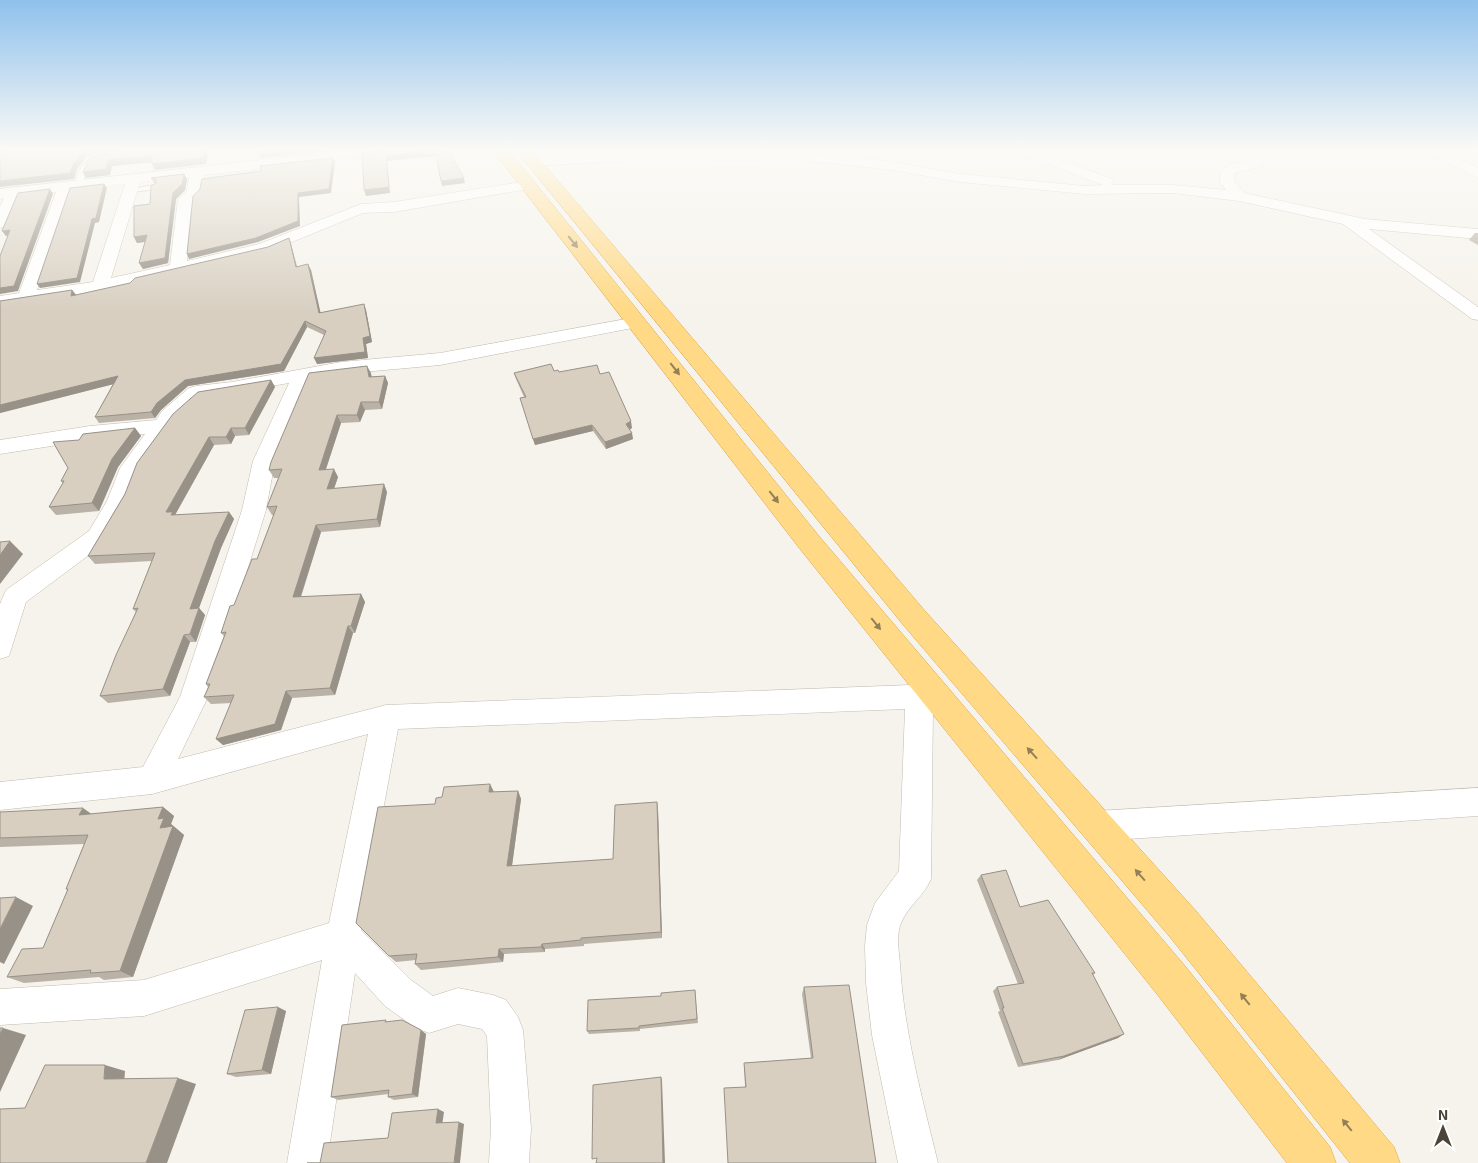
<svg xmlns="http://www.w3.org/2000/svg" width="1478" height="1163" font-family="'Exo 2',sans-serif">
<style>
.lines{fill:none;stroke-linecap:round;stroke-linejoin:round}
.service-casing{stroke:#c2bbae;stroke-width:2}
.minor-casing{stroke:#c2bbae;stroke-width:1}
.trunk-casing{stroke:#e0a43c;stroke-width:1}
.service{fill:#fff;fill-rule:evenodd}
.minor{fill:#fff;fill-rule:evenodd}
.trunk{fill:#ffd985;fill-rule:evenodd}
.wall{fill:#bab2a6}
.shaded-wall{fill:#979187}
.building{fill:#d8cfc1;stroke:#979187}
.oneway{fill:#938057}
</style>
<rect width="100%" height="100%" fill="#f6f3ec"/>
<g class="lines">
<defs>
<g id="service">
<path d="M 97,156 L 101,158 L 89,166 L 81,187 L 75,187 C 75,173 84,160 97,156 Z"/>
<polygon points="154,185 157,185 157,189 131,192 127,190"/>
</g>
<g id="minor">
<path d="M 361,149 L 404,149 L 397,153 L 204,175 L 201,192 L 193,200 L 187,261 L 259,244 L 361,204 L 394,202 L 528,181 L 533,182 L 535,185 L 533,188 L 528,189 L 394,212 L 363,213 L 270,251 L 100,291 L 0,306 L 0,296 L 19,293 L 56,192 L 20,196 L 8,223 L 6,226 L 0,228 L 0,207 L 4,198 L 0,199 L 0,189 ZM 189,177 L 187,191 L 178,199 L 170,265 L 111,278 L 140,182 ZM 125,184 L 93,282 L 37,290 L 71,190 Z"/>
<polygon points="1014,149 1033,149 1112,179 1114,182 1112,185 1173,185 1226,190 1220,182 1220,172 1229,165 1248,161 1235,149 1250,149 1264,162 1259,167 1234,173 1234,181 1244,193 1365,219 1478,229 1478,239 1369,229 1478,307 1478,320 1472,319 1343,224 1239,201 1173,193 1085,194 960,182 893,170 821,162 743,160 597,162 534,166 529,165 527,162 529,159 534,158 597,154 743,152 821,154 893,162 960,174 1085,186 1103,185 1016,152"/>
<polygon points="1426,149 1443,149 1478,168 1478,178 1428,152"/>
<path d="M 637,317 L 643,318 L 646,322 L 643,326 L 440,365 L 341,374 L 311,379 L 275,461 L 266,510 L 207,699 L 178,759 L 386,705 L 936,684 L 946,688 L 950,696 L 946,704 L 933,708 L 931,879 C 924,896 908,906 901,923 C 896,935 899,952 900,964 C 904,1032 922,1097 938,1163 L 898,1163 L 872,1035 L 866,983 L 865,946 L 867,925 L 875,903 L 899,871 L 905,709 L 398,729 L 361,930 L 411,980 L 433,996 L 458,988 L 493,995 L 506,1000 L 518,1017 L 523,1030 L 531,1128 L 529,1163 L 489,1163 L 491,1128 L 487,1036 L 482,1029 L 458,1024 L 429,1033 L 416,1028 L 385,1006 L 355,973 L 327,1163 L 287,1163 L 322,960 L 144,1016 L 0,1025 L 0,989 L 144,980 L 329,923 L 368,734 L 152,794 L 0,810 L 0,782 L 143,767 L 180,697 L 242,510 L 253,461 L 289,383 L 202,398 L 177,420 L 141,470 L 129,501 L 105,543 L 26,602 L 9,656 L 0,659 L 0,604 L 6,590 L 89,531 L 107,501 L 120,468 L 145,434 L 90,440 L 0,454 L 0,440 L 90,426 L 156,420 L 162,411 L 189,388 L 196,386 L 232,382 L 341,362 L 440,353 Z"/>
<polygon points="1478,788 1478,816 1097,841 1086,837 1081,826 1086,815 1097,811"/>
</g>
<g id="trunk">
<polygon points="492,149 508,149 818,535 1185,966 1330,1147 1336,1163 1287,1163 1157,994 800,549"/>
<polygon points="515,149 531,149 925,611 1196,911 1394,1147 1400,1163 1350,1163 1170,937 905,627"/>
</g>
</defs>
<use href="#service" class="service-casing"/>
<use href="#minor" class="minor-casing"/>
<use href="#trunk" class="trunk-casing"/>
<use href="#service" class="service"/>
<use href="#minor" class="minor"/>
<use href="#trunk" class="trunk"/>
</g>
<g class="wall">
<polygon points="184,174 187,179 185,190 176,199 168,263 143,269 145,242 137,243 134,237 150,204 156,183 154,183 151,178"/>
<polygon points="1475,233 1478,233 1478,245 1469,240"/>
<polygon points="289,238 291,244 297,266 311,270 320,313 366,310 372,342 366,344 368,358 317,364 324,335 307,327 284,371 188,386 161,410 155,418 99,423 95,417 113,384 0,413 0,301 72,290 76,295 130,283 268,247"/>
<polygon points="554,371 559,372 600,374 632,428 630,429 633,439 606,449 593,431 535,445 520,398 524,397 516,379 514,373"/>
<polygon points="371,373 371,377 385,376 388,383 382,409 365,410 360,422 341,423 326,469 338,477 334,489 387,492 380,527 321,532 301,597 361,594 365,602 355,633 353,633 335,695 292,698 281,730 223,745 216,739 231,703 211,704 204,697 208,687 206,684 224,636 221,633 234,605 257,559 274,515 272,515 267,507 279,478 274,478 269,470"/>
<polygon points="271,380 275,387 249,435 235,436 231,444 214,445 175,515 229,512 234,519 221,548 199,608 205,615 196,642 190,642 170,696 108,703 100,696 136,612 133,609 152,561 95,564 88,556 125,494"/>
<polygon points="135,428 141,436 118,467 99,511 56,515 49,507 63,483 61,481 68,468 79,440"/>
<polygon points="518,791 521,799 512,866 613,859 657,802 658,810 662,938 584,944 584,946 545,949 545,952 504,954 503,962 421,970 415,964 416,960 396,962 389,956 494,792"/>
<polygon points="163,807 174,816 171,824 184,835 133,977 104,980 99,977 24,983 7,977 43,948 68,890 66,889 84,844 0,847 0,812 92,814"/>
<polygon points="981,875 1020,907 1095,973 1093,975 1118,1038 1058,1060 1018,1067 998,1012 1000,1011 993,991 997,987 1018,984 977,880"/>
<polygon points="804,987 876,1163 745,1087 744,1063 811,1058 802,994"/>
<polygon points="695,990 698,1023 640,1029 640,1031 589,1034 587,1031 661,996"/>
<polygon points="286,1011 271,1074 236,1077 227,1074"/>
<polygon points="389,1022 426,1034 418,1097 394,1100 388,1097 389,1094 338,1100 331,1097"/>
</g>
<g class="shaded-wall">
<polygon points="91,149 124,149 87,156 77,169 74,179 0,187 0,181 74,163 83,150"/>
<polygon points="205,149 209,149 206,164 155,170 152,164"/>
<polygon points="294,149 336,149 336,150 261,158 258,153"/>
<polygon points="435,150 436,156 387,161 390,193 366,196 364,190 386,156"/>
<polygon points="152,156 155,162 112,166 110,175 86,178 83,172 108,160"/>
<polygon points="333,158 335,162 331,193 299,197 300,226 258,242 189,259 187,254 298,193"/>
<polygon points="184,174 187,179 185,190 176,199 168,263 143,269 139,263 173,193"/>
<polygon points="464,178 465,183 442,186 441,181"/>
<polygon points="104,184 107,188 99,222 95,223 80,282 40,288 37,284 92,219"/>
<polygon points="50,189 53,194 18,291 0,294 0,288"/>
<polygon points="10,230 13,235 6,236 2,231"/>
<polygon points="147,235 150,241 137,243 134,237"/>
<polygon points="289,238 291,244 298,273 296,267"/>
<polygon points="308,264 311,270 322,319 319,313"/>
<polygon points="72,290 77,296 71,296"/>
<polygon points="364,304 366,310 372,342 366,344 368,358 317,364 314,358 363,338"/>
<polygon points="305,321 307,327 284,371 188,386 161,410 155,418 151,412 157,403 185,380"/>
<polygon points="367,366 371,373 373,384 369,377"/>
<polygon points="118,376 122,382 0,413 0,405"/>
<polygon points="385,376 388,383 382,409 379,402"/>
<polygon points="271,380 275,387 249,435 245,428"/>
<polygon points="361,402 365,410 360,422 357,415"/>
<polygon points="337,415 341,423 323,478 319,470"/>
<polygon points="631,421 632,428 627,431 626,424"/>
<polygon points="592,425 593,431 535,445 533,439"/>
<polygon points="135,428 141,436 118,467 99,511 92,503 112,459"/>
<polygon points="231,428 235,436 231,444 226,437"/>
<polygon points="632,433 633,439 606,449 605,442"/>
<polygon points="209,437 214,445 175,515 178,520 166,512"/>
<polygon points="334,469 338,477 331,497 327,489"/>
<polygon points="384,484 387,492 380,527 377,519"/>
<polygon points="229,512 234,519 221,548 196,616 190,609 215,541"/>
<polygon points="316,525 321,532 298,605 293,597"/>
<polygon points="10,541 23,554 0,584 0,555"/>
<polygon points="361,594 365,602 355,633 351,626"/>
<polygon points="199,608 205,615 196,642 190,634"/>
<polygon points="348,626 353,633 335,695 330,688"/>
<polygon points="184,635 190,642 170,696 163,689"/>
<polygon points="286,691 292,698 281,730 223,745 216,739"/>
<polygon points="490,784 494,792 489,792"/>
<polygon points="518,791 521,799 511,873 507,866"/>
<polygon points="657,802 658,810 662,938 661,932"/>
<polygon points="163,807 174,816 171,824 184,835 133,977 120,971 158,819"/>
<polygon points="83,808 96,817 79,815"/>
<polygon points="16,897 33,906 4,964 0,962 0,929"/>
<polygon points="542,944 545,949 545,952 541,947"/>
<polygon points="499,949 504,954 503,962 498,957"/>
<polygon points="278,1007 286,1011 271,1074 262,1070"/>
<polygon points="3,1028 26,1035 0,1092 0,1034"/>
<polygon points="421,1030 426,1034 418,1097 412,1094"/>
<polygon points="1124,1034 1118,1038 1058,1060 1064,1056"/>
<polygon points="105,1065 125,1071 124,1085 104,1079"/>
<polygon points="661,1077 662,1080 665,1163 663,1163"/>
<polygon points="178,1078 196,1084 167,1163 146,1163"/>
<polygon points="438,1109 444,1112 442,1126 436,1123"/>
<polygon points="459,1122 464,1124 460,1163 454,1163"/>
</g>
<g class="building">
<polygon points="0,149 91,149 83,150 74,163 70,173 0,181"/>
<polygon points="126,149 205,149 203,158 152,164 152,156 108,160 106,169 83,172 90,158"/>
<polygon points="258,149 294,149 258,153"/>
<polygon points="396,149 448,149 464,178 441,181 435,150 386,156 389,187 364,190 362,153"/>
<polygon points="333,158 329,189 298,193 298,221 256,238 187,254 193,196 200,189 202,179 261,171 260,166"/>
<polygon points="184,174 182,184 173,193 165,258 139,263 147,235 134,237 134,206 150,204 151,186 156,183 155,178 151,178"/>
<polygon points="104,184 96,218 92,219 77,278 37,284 70,188"/>
<polygon points="50,189 14,286 0,288 0,256 10,230 2,231 18,193"/>
<polygon points="289,238 296,267 308,264 319,313 364,304 370,336 363,338 365,352 314,358 326,331 305,321 281,364 185,380 157,403 151,412 95,417 118,376 0,405 0,301 72,290 71,296 130,283 135,278 268,247"/>
<polygon points="551,364 554,371 558,370 559,372 597,365 600,374 609,372 631,421 626,424 632,433 605,442 592,425 533,439 520,398 526,397 514,373"/>
<polygon points="367,366 369,377 385,376 379,402 361,402 357,415 337,415 319,470 334,469 327,489 384,484 377,519 316,525 293,597 361,594 351,626 348,626 330,688 286,691 275,724 216,739 234,695 204,697 210,684 206,684 226,632 221,633 230,606 234,605 252,559 257,559 277,506 267,507 282,469 269,470 271,462 309,373"/>
<polygon points="271,380 245,428 231,428 226,437 209,437 166,512 173,512 171,515 229,512 215,541 190,609 199,608 190,634 184,635 163,689 100,696 116,655 138,608 133,609 155,553 88,556 125,494 137,463 173,414 198,392"/>
<polygon points="135,428 112,459 92,503 49,507 64,481 61,481 68,468 53,442 79,440 83,434"/>
<polygon points="10,541 0,555 0,542"/>
<polygon points="490,784 489,792 518,791 507,866 613,859 615,805 657,802 661,932 581,938 581,940 542,944 541,947 499,949 498,957 415,964 417,954 389,956 356,923 378,807 435,804 436,798 442,797 444,787"/>
<polygon points="163,807 158,819 164,818 160,828 173,826 120,971 90,973 91,970 7,977 22,949 43,948 68,889 66,889 88,835 0,838 0,812 83,808 79,815"/>
<polygon points="1006,870 1020,907 1048,900 1095,973 1092,973 1124,1034 1064,1056 1023,1064 1002,1008 1004,1008 997,987 1024,983 981,875"/>
<polygon points="16,897 0,929 0,898"/>
<polygon points="849,985 876,1163 728,1163 724,1088 746,1087 744,1063 813,1058 804,987"/>
<polygon points="695,990 697,1019 639,1026 639,1028 587,1031 588,1000 661,996 661,993"/>
<polygon points="278,1007 262,1070 227,1074 245,1010"/>
<polygon points="386,1020 385,1022 402,1020 421,1030 412,1094 388,1097 389,1090 331,1097 342,1025"/>
<polygon points="0,1028 3,1028 0,1034"/>
<polygon points="45,1065 105,1065 104,1079 178,1078 146,1163 0,1163 0,1109 25,1108"/>
<polygon points="661,1077 663,1163 596,1163 597,1158 592,1159 593,1085"/>
<polygon points="438,1109 436,1123 459,1122 454,1163 307,1163 320,1163 324,1143 388,1138 392,1113"/>
</g>
<defs><path id="oneway-solid" d="M-6-.8H1V-3.2L6.5 0L1 3.2V.8H-6Z" transform="scale(1.25)"/></defs>
<g class="oneway">
<use href="#oneway-solid" transform="translate(573 242) rotate(51)"/>
<use href="#oneway-solid" transform="translate(675 369) rotate(52)"/>
<use href="#oneway-solid" transform="translate(774 497) rotate(52)"/>
<use href="#oneway-solid" transform="translate(876 624) rotate(51)"/>
<use href="#oneway-solid" transform="translate(1032 753) rotate(-132)"/>
<use href="#oneway-solid" transform="translate(1140 875) rotate(-131)"/>
<use href="#oneway-solid" transform="translate(1245 999) rotate(-129)"/>
<use href="#oneway-solid" transform="translate(1347 1125) rotate(-129)"/>
</g>
<linearGradient id="sky" x2="0" y2="1"><stop stop-color="#8fc1ec"/><stop offset="0.48" stop-color="#fbfaf6"/><stop offset="1" stop-color="#fbfaf6" stop-opacity="0"/></linearGradient>
<rect width="1478" height="312" fill="url(#sky)"/>
<g transform="translate(1443 1128)" stroke="#ffffff" stroke-width="4" paint-order="stroke">
<path d="M0-4L9 19L0 12L-9 19Z" fill="#4b4439"/>
<text y="-8" font-size="14" font-weight="bold" text-anchor="middle" fill="#4b4439">N</text>
</g>
</svg>
